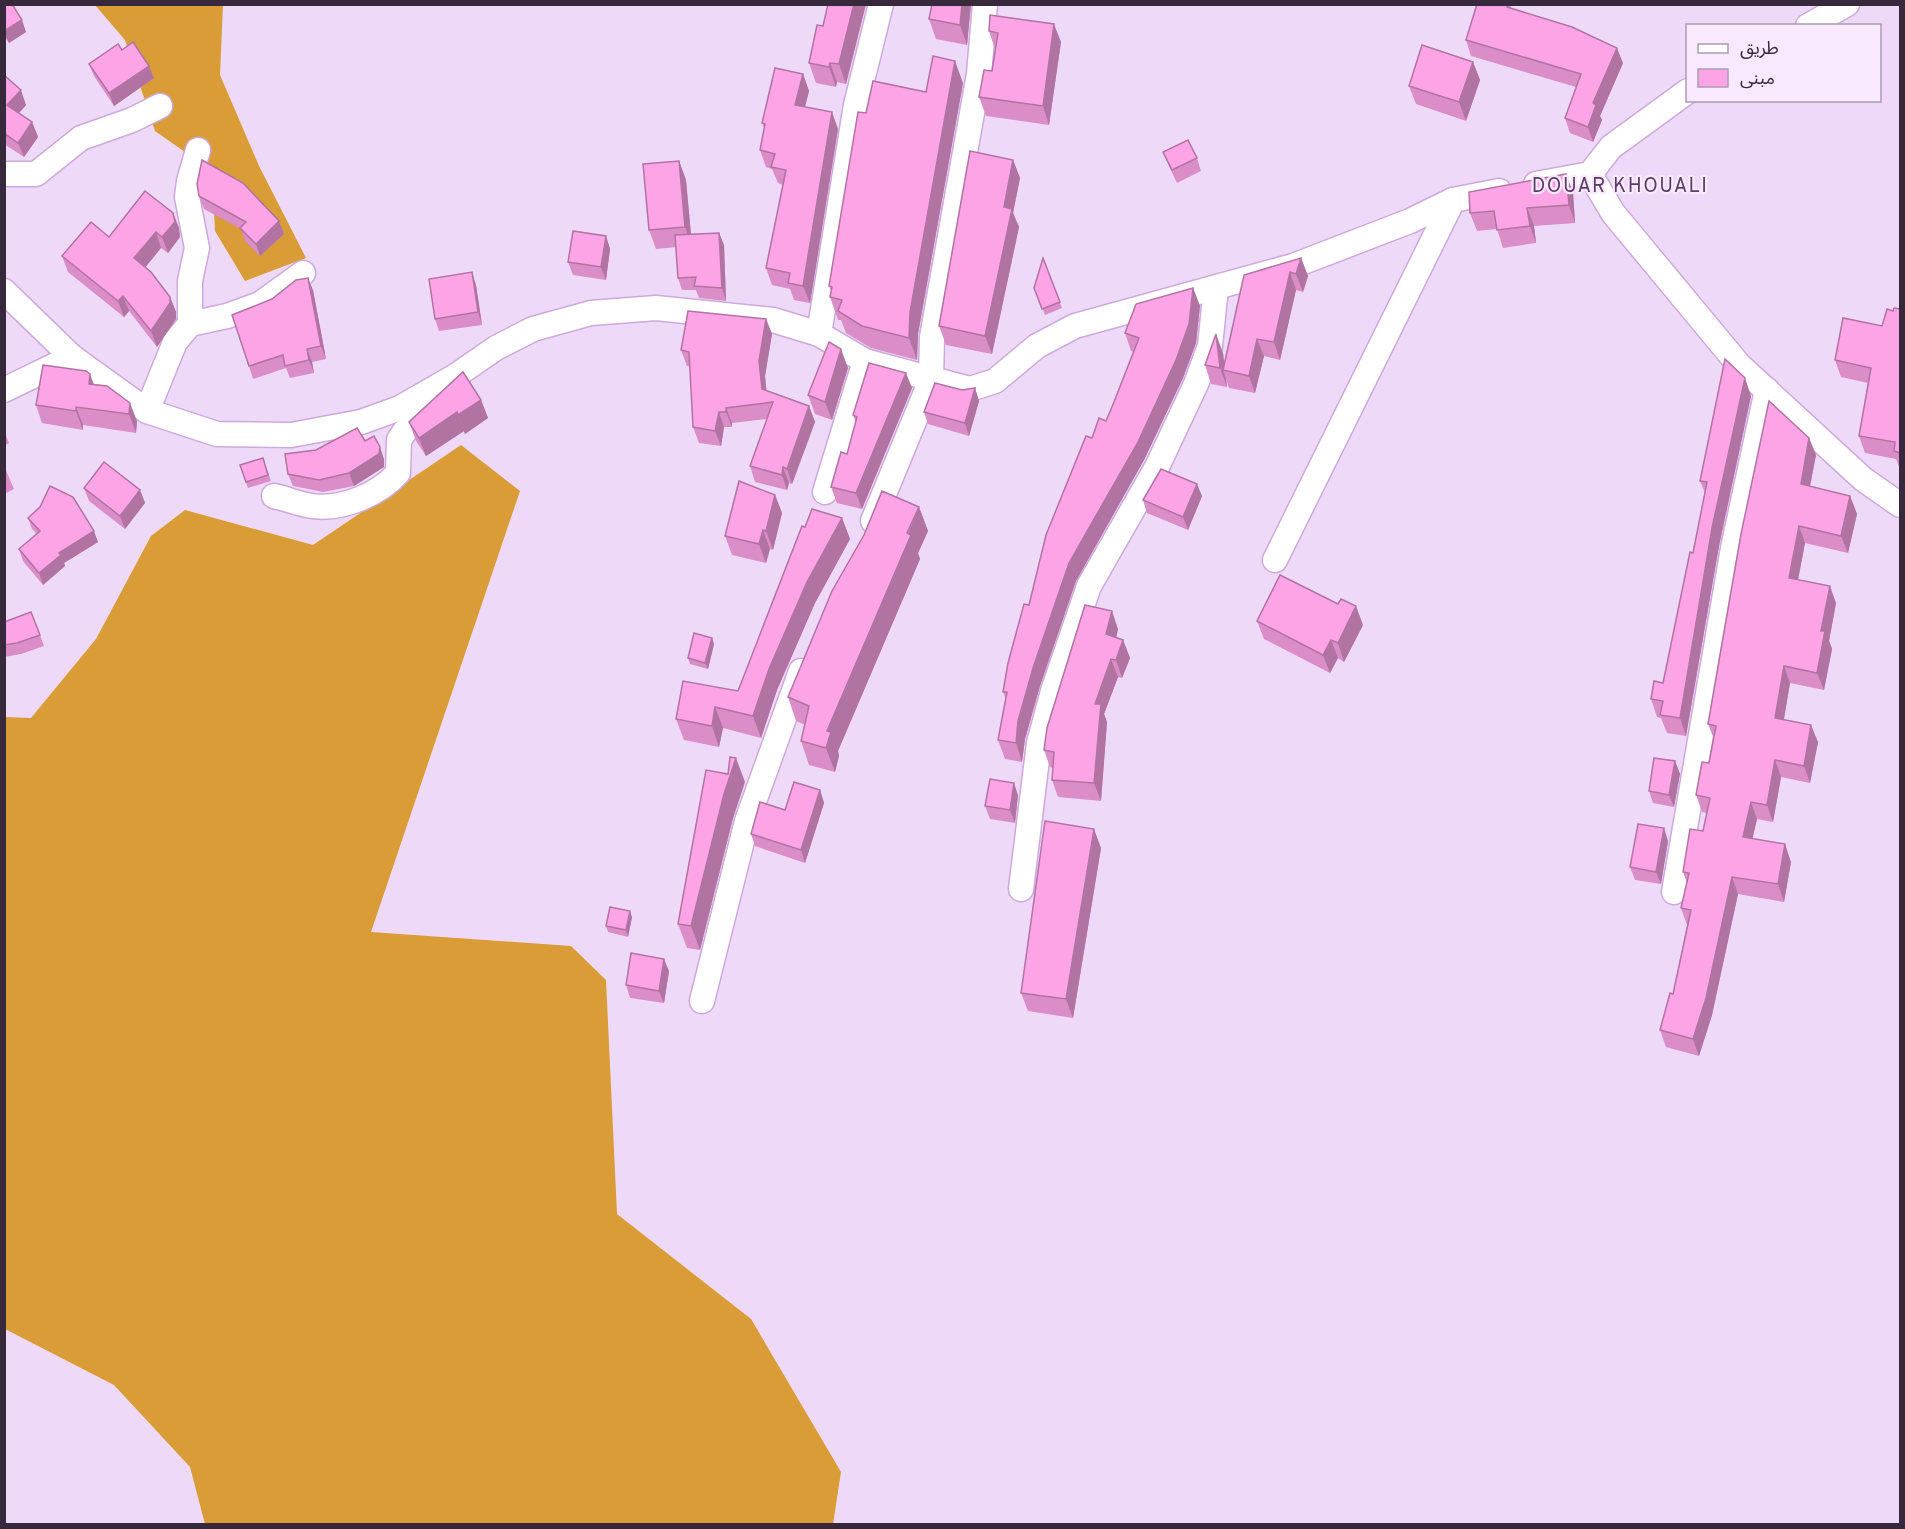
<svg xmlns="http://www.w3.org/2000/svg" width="1905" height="1529" font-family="Overpass,'Noto Sans Arabic',sans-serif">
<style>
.forest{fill:#d99c36}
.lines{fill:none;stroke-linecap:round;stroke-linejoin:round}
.minor-casing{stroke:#cda9dc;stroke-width:27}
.minor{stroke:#fff;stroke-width:24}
.wall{fill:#da8dc7}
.shaded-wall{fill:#b173a2}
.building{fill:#fda4e7;stroke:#b173a2;stroke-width:1.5}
.labels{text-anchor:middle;stroke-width:4.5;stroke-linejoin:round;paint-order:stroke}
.neighbourhood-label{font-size:20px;letter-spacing:1.5px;fill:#5b3c67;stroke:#f8e9ff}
</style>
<rect width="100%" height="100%" fill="#efd9f9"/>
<g class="forest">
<polygon points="95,5 223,5 220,75 259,166 306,258 245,281 215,231 212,171 155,131 125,40"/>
<polygon points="461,445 520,491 371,932 571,946 606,980 617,1214 751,1319 841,1472 833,1524 205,1524 190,1467 114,1385 5,1329 4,717 31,718 96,639 151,536 185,510 313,545"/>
</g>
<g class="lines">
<defs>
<g id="minor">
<polyline points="1808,26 1847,4"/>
<polyline points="1688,91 1611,147 1590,174 1613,213 1739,365 1863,479 1900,505"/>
<polyline points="4,174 36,174 81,138 132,120 160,106"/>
<polyline points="1536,184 1590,174"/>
<polyline points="4,291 72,357 147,411 217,434 291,435 361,422 400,408 454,377 496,348 533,329 591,313 656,308 773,320 819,334 865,361 970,389 995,381 1037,346 1075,326 1293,266 1410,221 1453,200 1499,191"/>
<polyline points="190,324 190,281 197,248 187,197 189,181 198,150"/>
<polyline points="819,334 856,105 881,4"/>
<polyline points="4,390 72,357"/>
<polyline points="147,411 175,342 190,324 227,316 260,304 303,273"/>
<polyline points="825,492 865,361"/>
<path d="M 274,496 C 287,499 299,504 312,506 C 342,510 378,495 398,473 L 399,440 L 405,431 L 435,405"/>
<polyline points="873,521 931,380 932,337 979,74 985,4"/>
<polyline points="1275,560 1453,200"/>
<polyline points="1021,889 1039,743 1053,691 1089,586 1157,467 1196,384 1210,346 1216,288"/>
<polyline points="1674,892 1733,548 1767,390"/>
<polyline points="702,1001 747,821 801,671"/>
</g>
</defs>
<use href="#minor" class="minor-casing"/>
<use href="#minor" class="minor"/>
</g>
<g class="wall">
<polygon points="4,4 26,32 9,43 4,36"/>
<polygon points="828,4 866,4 846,84 837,82 836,87 816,83 809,63 823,26"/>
<polygon points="971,4 967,45 936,39 929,19"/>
<polygon points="1477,4 1510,4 1511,8 1623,63 1600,116 1602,120 1593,142 1570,133 1565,118 1576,87 1471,56 1466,40"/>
<polygon points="989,31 1061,42 1049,125 986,116 979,97 992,71 995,49"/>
<polygon points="122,50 154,78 114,106 94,76 89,64"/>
<polygon points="1473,62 1480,80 1466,121 1416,104 1409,86"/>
<polygon points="803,74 809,91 805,107 838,129 810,303 794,300 790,289 772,285 766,268 783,185 778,183 772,169 766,167 760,150 764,128 762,123"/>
<polygon points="4,75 26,105 19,113 32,122 38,137 24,157 4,144"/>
<polygon points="963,83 918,334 917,360 871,348 846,333 841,320 838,320 830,297 831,291 829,286 866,113 926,92"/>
<polygon points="1163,152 1197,158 1201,171 1177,183 1168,164"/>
<polygon points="1013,160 1020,178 1013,213 1019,227 992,354 946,345 939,326"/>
<polygon points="679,161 686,180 691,234 719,233 724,245 726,301 699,298 696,290 682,290 678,278 676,247 656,249 649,230"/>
<polygon points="1573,192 1575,223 1534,226 1536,243 1503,248 1497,229 1477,231 1470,213"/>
<polygon points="199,196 279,221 284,234 260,256 245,241 241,229 204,209"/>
<polygon points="173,213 179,228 180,237 168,253 161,248 145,267 170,297 176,312 176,319 157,347 129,311 124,317 68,272 62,256 109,237"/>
<polygon points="606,236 610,249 606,280 573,275 568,262"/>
<polygon points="1043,258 1062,308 1045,315 1034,288"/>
<polygon points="1301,258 1308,276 1303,292 1296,290 1280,360 1264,356 1255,393 1229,388 1226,379 1227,387 1211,384 1205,365 1223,353 1224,364 1244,275"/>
<polygon points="476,285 482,325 439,331 435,319"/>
<polygon points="1193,288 1200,306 1196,343 1183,378 1144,460 1076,581 1040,686 1025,739 1022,762 1005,759 998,740 1006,699 1003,692 1029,605 1092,438 1106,421 1133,352 1131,351 1125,333"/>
<polygon points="313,290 326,359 312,362 314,373 290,378 286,368 253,379 249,366"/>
<polygon points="1900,309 1900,469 1896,459 1865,453 1859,436 1868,383 1841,377 1835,360 1882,326 1893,311"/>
<polygon points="766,319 772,334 765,376 766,391 809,406 815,422 792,484 789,483 787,490 755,482 750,466 767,419 732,423 732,427 724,427 721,446 699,443 693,427 690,366 687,366 681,350"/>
<polygon points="848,368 832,420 815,414 808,395"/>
<polygon points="94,384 137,421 136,433 83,425 83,430 42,423 36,405"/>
<polygon points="912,388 862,509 837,503 831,487 847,454 856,423 853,415"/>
<polygon points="975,388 979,401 969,436 928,424 924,412 962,390"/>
<polygon points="1751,396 1719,546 1686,736 1667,733 1661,718 1657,717 1651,699 1663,683 1693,553 1705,493 1700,481"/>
<polygon points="481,400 488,418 465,434 464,431 426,456 416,441 409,422"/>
<polygon points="4,431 9,443 4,446"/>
<polygon points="1809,438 1816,455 1810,486 1850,496 1857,514 1848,553 1805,543 1798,580 1836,603 1829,641 1832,649 1824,690 1790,683 1784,720 1818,742 1810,783 1781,777 1773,822 1757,819 1752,839 1791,862 1784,902 1738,894 1712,1015 1699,1056 1666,1047 1660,1030 1673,994 1687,925 1681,908 1687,883 1683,872 1703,831 1707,813 1702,812 1696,795 1709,763 1714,739 1708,724"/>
<polygon points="365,441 384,459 384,467 354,486 323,492 293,486 288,474 316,450"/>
<polygon points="263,458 271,481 248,488 240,465"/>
<polygon points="4,466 14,489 4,494"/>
<polygon points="84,488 140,490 145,503 125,529 89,501"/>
<polygon points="775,495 782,513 773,550 770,549 766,563 732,555 725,536"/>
<polygon points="1202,496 1188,530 1147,513 1143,500"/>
<polygon points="919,507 928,531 918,553 920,559 838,751 839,756 835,772 809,765 801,741 805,725 796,721 788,697"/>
<polygon points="28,518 98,542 64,563 65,566 43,585 23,561 19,549 37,534 32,529"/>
<polygon points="842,518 850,539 815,603 777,690 761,738 723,728 719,747 684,740 676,719 738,691"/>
<polygon points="31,612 44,646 21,654 4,657 4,622"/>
<polygon points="1257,621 1363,625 1344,662 1338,658 1330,673 1264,639"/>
<polygon points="1118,629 1116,638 1123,640 1130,658 1122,678 1118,677 1104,714 1107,722 1101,801 1058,797 1052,780 1053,768 1050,767 1044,750"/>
<polygon points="712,638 714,644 708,669 690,664 688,658"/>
<polygon points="1675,761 1680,774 1674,807 1653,803 1649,791"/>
<polygon points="745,782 733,818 700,950 687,948 678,924"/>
<polygon points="820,790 824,803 805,863 755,846 751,834 785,810"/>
<polygon points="1018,795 1015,823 990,819 985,806"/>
<polygon points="1668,841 1661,884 1635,880 1630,867"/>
<polygon points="1101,848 1073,1018 1028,1011 1021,993"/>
<polygon points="632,917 628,937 608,932 606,926"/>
<polygon points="669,971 664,1003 630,998 626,985"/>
</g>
<g class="shaded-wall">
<polygon points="854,4 866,4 846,84 839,64"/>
<polygon points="962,4 971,4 967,45 960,25"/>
<polygon points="22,20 26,32 9,43 4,31"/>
<polygon points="1054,24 1061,42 1049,125 1043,106"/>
<polygon points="1617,48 1623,63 1600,116 1602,120 1593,142 1588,127 1593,103"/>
<polygon points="955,61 963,83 918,334 917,360 909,338 910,312"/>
<polygon points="1473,62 1480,80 1466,121 1459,102"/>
<polygon points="830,63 837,82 836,87 829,67"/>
<polygon points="149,66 154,78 114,106 109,93"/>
<polygon points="803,74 809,91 801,122 795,105"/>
<polygon points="21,90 26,105 13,120 7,105"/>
<polygon points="832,112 838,129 810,303 803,286"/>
<polygon points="32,122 38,137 24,157 18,143"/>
<polygon points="1013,160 1020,178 1013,213 1019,227 992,354 985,336 1004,207"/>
<polygon points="679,161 686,180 692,246 685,227"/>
<polygon points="1566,174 1573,192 1575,223 1569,205"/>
<polygon points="1527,208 1534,226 1536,243 1530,226"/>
<polygon points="173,213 179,228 180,237 168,253 162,237"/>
<polygon points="279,221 284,234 260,256 256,244"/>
<polygon points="156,232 161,248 140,274 134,258"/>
<polygon points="719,233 724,245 726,301 722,288"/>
<polygon points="606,236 610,249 606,280 601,267"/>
<polygon points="1301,258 1308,276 1303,292 1296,274"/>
<polygon points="472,272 476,285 482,325 478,312"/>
<polygon points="1290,272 1296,290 1280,360 1274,342"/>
<polygon points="308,278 313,290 326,359 321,346"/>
<polygon points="1193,288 1200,306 1196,343 1183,378 1144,460 1076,581 1040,686 1025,739 1022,762 1016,743 1018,721 1033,668 1069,563"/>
<polygon points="123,296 129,311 124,317 118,301"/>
<polygon points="170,297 176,312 176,319 157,347 151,331"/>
<polygon points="766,319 772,334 765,376 768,405 762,389 759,361"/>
<polygon points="1216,334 1223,353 1225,370 1223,370 1226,379 1227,387 1220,368"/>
<polygon points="1257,339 1264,356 1255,393 1249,376"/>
<polygon points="307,349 312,362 314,373 309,360"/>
<polygon points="841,349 848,368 832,420 825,402"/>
<polygon points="906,373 912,388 862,509 856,493"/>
<polygon points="90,374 97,393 89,384"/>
<polygon points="1745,378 1751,396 1719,546 1686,736 1680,718 1712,528"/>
<polygon points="975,388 979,401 969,436 965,423"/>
<polygon points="481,400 488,418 465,434 458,415"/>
<polygon points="130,403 137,421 136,433 129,414"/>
<polygon points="809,406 815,422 792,484 787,469"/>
<polygon points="76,407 83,425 83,430 76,411"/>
<polygon points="726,408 732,423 732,427 726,412"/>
<polygon points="457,412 464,431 426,456 419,438"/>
<polygon points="719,412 724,427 721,446 715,431"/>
<polygon points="1809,438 1816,455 1807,501 1801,484"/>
<polygon points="380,447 384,459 384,467 354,486 349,473"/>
<polygon points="783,467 789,483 787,490 782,475"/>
<polygon points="1197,484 1202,496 1188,530 1183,517"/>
<polygon points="140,490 145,503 125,529 120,516"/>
<polygon points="775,495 782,513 773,550 766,531"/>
<polygon points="1850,496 1857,514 1848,553 1841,536"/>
<polygon points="919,507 928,531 918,553 920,559 838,751 839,756 835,772 826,748 827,731"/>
<polygon points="842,518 850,539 815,603 777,690 761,738 753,716 769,669 807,582"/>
<polygon points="1799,526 1805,543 1795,595 1789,578"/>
<polygon points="763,530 770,549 766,563 759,544"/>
<polygon points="94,531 98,542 64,563 65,566 43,585 39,573 59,553"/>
<polygon points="1830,586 1836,603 1829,641 1832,649 1824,690 1817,673 1821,631"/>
<polygon points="1356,606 1363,625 1344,662 1338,643"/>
<polygon points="1112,611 1118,629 1113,652 1106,634"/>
<polygon points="712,638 714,644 708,669 705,663"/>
<polygon points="1123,640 1130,658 1122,678 1116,660"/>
<polygon points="1331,640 1338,658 1330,673 1323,655"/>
<polygon points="1111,659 1118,677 1104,714 1107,722 1101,801 1094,783 1095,704"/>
<polygon points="1784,666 1790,683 1781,735 1775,718"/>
<polygon points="715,707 723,728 719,747 712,726"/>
<polygon points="1811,725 1818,742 1810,783 1804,766"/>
<polygon points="736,758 745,782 733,818 700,950 691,926 724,794"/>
<polygon points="1775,760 1781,777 1773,822 1767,805"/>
<polygon points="1675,761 1680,774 1674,807 1669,795"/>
<polygon points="1014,783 1018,795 1015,823 1010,810"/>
<polygon points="820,790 824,803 805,863 801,850"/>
<polygon points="1751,802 1757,819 1749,854 1743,837"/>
<polygon points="1664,828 1668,841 1661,884 1656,872"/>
<polygon points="1094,829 1101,848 1073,1018 1066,999"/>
<polygon points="1785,844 1791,862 1784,902 1778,884"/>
<polygon points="1732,877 1738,894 1712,1015 1699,1056 1693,1039"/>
<polygon points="630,911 632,917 628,937 626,930"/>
<polygon points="664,959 669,971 664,1003 659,991"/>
</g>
<g class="building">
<polygon points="4,4 12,4 22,20 4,31"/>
<polygon points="828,4 854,4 839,64 830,63 829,67 809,63 817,25 823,26"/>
<polygon points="932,4 962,4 960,25 929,19"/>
<polygon points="1477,4 1508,4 1507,7 1572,27 1617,48 1593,103 1596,105 1588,127 1565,118 1581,74 1466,40"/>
<polygon points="990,15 1054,24 1043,106 979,97 984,70 992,71 998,33 989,31"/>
<polygon points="133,42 149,66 109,93 89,64 118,44 122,50"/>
<polygon points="1422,45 1473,62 1459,102 1409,86"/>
<polygon points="933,56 955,61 910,312 909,338 862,326 838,311 842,300 830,297 832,287 829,286 858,112 866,113 873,81 926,92"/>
<polygon points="775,68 803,74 795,105 832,112 803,286 788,283 790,273 766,268 786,170 771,167 775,154 760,150 765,124 762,123"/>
<polygon points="4,75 21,90 7,105 32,122 18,143 4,133"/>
<polygon points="1188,140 1197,158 1172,170 1163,152"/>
<polygon points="970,151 1013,160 1004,207 1012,209 985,336 939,326"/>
<polygon points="202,160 243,183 279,221 256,244 240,228 246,222 199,196 197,184"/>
<polygon points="679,161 685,227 649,230 643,164"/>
<polygon points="1566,174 1569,205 1527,208 1530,226 1497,230 1494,211 1470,213 1469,192"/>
<polygon points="145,191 173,213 175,222 162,237 156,232 134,258 151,272 170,297 170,303 151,331 123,296 118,301 62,256 91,222 109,237"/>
<polygon points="573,231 606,236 601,267 568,262"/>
<polygon points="719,233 722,288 694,286 696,277 678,278 675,235"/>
<polygon points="1043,258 1060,302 1042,309 1034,288"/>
<polygon points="1301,258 1296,274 1290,272 1274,342 1257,339 1249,376 1223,370 1244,275"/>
<polygon points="472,272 478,312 435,319 429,279"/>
<polygon points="308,278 321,346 307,349 309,360 285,366 283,355 249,366 232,315 272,299 296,280"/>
<polygon points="1193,288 1189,324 1176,360 1138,442 1069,563 1033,668 1018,721 1016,743 998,740 1007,692 1003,692 1008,663 1024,604 1029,605 1046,535 1086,436 1092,438 1099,418 1106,421 1114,402 1139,338 1125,333 1136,304"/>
<polygon points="1894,308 1900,309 1900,453 1894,451 1895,442 1859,436 1871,368 1835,360 1843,318 1882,326 1887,309 1893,311"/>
<polygon points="688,311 766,319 759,361 762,389 809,406 787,469 783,467 782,475 750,466 773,402 726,408 726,412 719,412 715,431 693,427 689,352 681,350"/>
<polygon points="1216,334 1220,368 1205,365"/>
<polygon points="829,342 841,349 825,402 808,395"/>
<polygon points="1725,359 1745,378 1712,528 1680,718 1660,715 1663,701 1651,699 1654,681 1663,683 1690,552 1693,553 1707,482 1700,481"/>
<polygon points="869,363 906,373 856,493 831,487 841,452 847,454 857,417 853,415"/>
<polygon points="43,365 86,371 90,374 89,384 107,386 130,403 129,414 76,407 76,411 36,405"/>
<polygon points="463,372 481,400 458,415 457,412 419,438 409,422"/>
<polygon points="935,383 962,390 975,388 965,423 924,412"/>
<polygon points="1769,401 1809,438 1801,484 1850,496 1841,536 1799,526 1789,578 1830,586 1821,631 1825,631 1817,673 1784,666 1775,718 1811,725 1804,766 1775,760 1767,805 1751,802 1743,837 1785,844 1778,884 1732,877 1706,998 1693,1039 1660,1030 1670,993 1673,994 1691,910 1681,908 1689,873 1683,872 1690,829 1703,831 1710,798 1696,795 1702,762 1709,763 1716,726 1708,724 1741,534"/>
<polygon points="357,428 365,441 374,436 380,447 379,454 349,473 319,480 288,474 285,454 316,450"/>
<polygon points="263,458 268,475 246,482 240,465"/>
<polygon points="104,462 140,490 120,516 84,488"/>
<polygon points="1161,469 1197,484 1183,517 1143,500"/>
<polygon points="739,481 775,495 766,531 763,530 759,544 725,536"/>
<polygon points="50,486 73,497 94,531 59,553 61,555 39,573 19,549 40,531 28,518 40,507"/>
<polygon points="882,491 919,507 907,533 911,535 827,731 831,732 826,748 801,741 809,706 788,697 832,591 864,535"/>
<polygon points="812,509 842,518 807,582 769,669 753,716 715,707 712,726 676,719 683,681 738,691 802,526 805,527"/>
<polygon points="1280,575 1338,604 1341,599 1356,606 1338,643 1331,640 1323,655 1257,621"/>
<polygon points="1085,605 1112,611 1106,634 1123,640 1116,660 1111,659 1095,704 1101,704 1094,783 1052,780 1054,752 1044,750 1047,728"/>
<polygon points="31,612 40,635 17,643 4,645 4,622"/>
<polygon points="694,633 712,638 705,663 688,658"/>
<polygon points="730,757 736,758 724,794 691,926 678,924 706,770 728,774"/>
<polygon points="1654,758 1675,761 1669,795 1649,791"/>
<polygon points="990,779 1014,783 1010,810 985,806"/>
<polygon points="794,782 820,790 801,850 751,834 760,802 785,810"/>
<polygon points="1045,821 1094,829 1066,999 1021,993"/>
<polygon points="1638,824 1664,828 1656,872 1630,867"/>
<polygon points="610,907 630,911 626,930 606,926"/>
<polygon points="631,953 664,959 659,991 626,985"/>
</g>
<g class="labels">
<g class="neighbourhood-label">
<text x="1620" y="192">DOUAR KHOUALI</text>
</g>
</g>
<rect width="1905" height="1529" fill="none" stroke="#37283c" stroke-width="12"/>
<rect x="1686" y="24" width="195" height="78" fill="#f8e9ff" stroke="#ab9cb1" stroke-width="1.5"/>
<rect x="1698" y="44" width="30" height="9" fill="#ffffff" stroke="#ab9cb1" stroke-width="1.5"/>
<text x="1740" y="54" font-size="18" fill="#37283c">طريق</text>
<rect x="1698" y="69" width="30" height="18" fill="#fda4e7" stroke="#ab9cb1" stroke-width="1.5"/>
<text x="1740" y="84" font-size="18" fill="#37283c">مبنى</text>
</svg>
